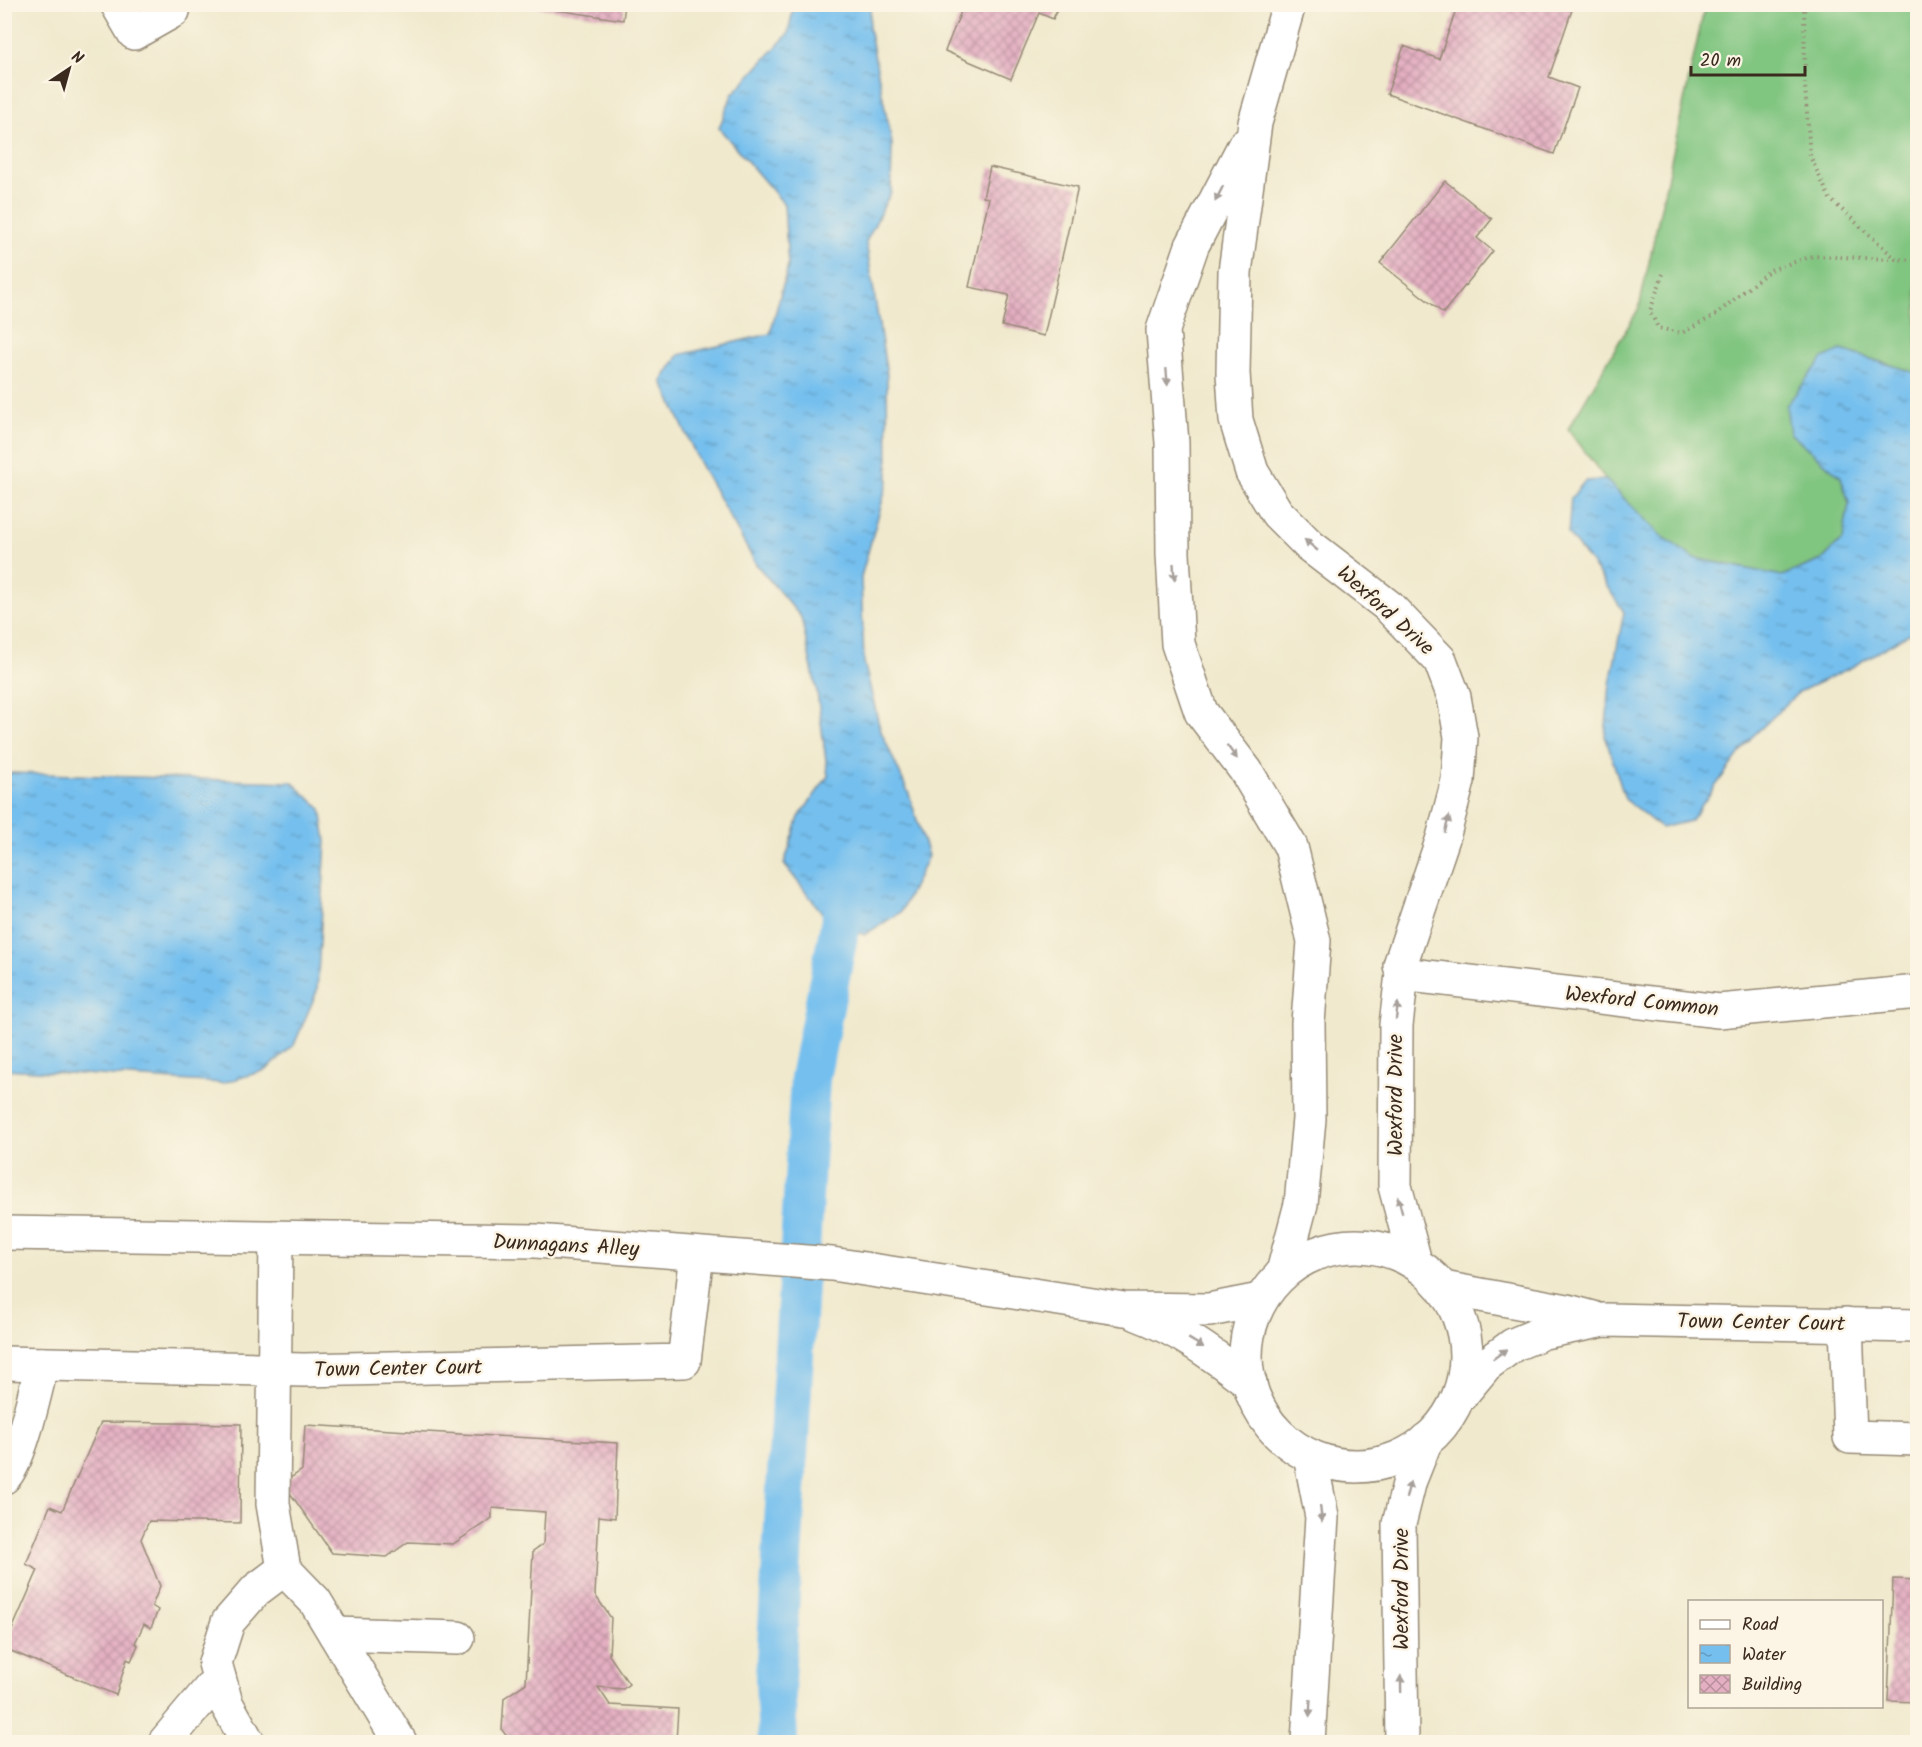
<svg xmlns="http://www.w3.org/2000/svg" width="1922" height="1747" font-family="Kalam,sans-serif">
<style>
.grass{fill:#80c580;stroke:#5e784f;stroke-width:1.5}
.water{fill:url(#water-ripples);stroke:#587486;stroke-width:1.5}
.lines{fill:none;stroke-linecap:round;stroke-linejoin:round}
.canal{stroke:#75bfee;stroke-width:40}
.building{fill:url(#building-cross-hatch)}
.minor-casing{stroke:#968a76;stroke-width:36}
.path{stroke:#968a76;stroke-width:4;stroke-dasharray:1.5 4.5;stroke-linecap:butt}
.minor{stroke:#fff;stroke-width:33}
.oneway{fill:#a79f9a}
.labels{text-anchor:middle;stroke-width:5;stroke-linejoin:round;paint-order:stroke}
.street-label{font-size:21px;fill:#3b2a1e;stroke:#fcf5e5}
</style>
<defs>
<pattern id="water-ripples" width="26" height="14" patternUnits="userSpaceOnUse" patternTransform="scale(1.5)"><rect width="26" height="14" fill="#75bfee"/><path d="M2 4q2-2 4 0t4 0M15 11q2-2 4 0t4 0" fill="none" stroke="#619bc0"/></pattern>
<pattern id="building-cross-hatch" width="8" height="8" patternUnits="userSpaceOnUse" patternTransform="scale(1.5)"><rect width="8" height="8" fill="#e4afc2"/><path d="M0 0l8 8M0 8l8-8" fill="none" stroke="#ba8f9d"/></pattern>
</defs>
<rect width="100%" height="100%" fill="#fcf5e5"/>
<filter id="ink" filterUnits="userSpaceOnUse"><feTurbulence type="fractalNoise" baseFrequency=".0167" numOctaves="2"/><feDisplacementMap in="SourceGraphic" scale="12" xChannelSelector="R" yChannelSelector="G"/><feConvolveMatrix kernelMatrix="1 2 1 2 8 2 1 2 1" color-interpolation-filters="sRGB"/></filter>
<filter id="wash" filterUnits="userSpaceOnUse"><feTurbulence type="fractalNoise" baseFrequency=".008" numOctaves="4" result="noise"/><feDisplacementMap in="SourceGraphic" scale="24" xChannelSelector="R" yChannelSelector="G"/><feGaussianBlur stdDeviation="1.35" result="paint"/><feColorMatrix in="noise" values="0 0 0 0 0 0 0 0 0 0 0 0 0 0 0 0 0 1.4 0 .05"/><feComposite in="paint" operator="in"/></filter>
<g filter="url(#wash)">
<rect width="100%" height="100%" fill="#f0e9cd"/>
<polygon class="grass" points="1705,5 1917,5 1917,373 1841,350 1790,433 1841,477 1849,503 1843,539 1822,560 1782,576 1694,558 1659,534 1606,480 1568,429 1639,308"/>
<g class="water">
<polygon points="794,5 871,5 869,28 892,144 891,192 866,242 887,375 888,481 861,577 864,662 880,729 909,794 928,856 901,912 864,935 823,914 784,864 799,817 828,776 817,692 801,617 756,564 699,462 662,381 679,355 770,334 788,266 784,204 719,128 732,95 788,34"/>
<polygon points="1841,350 1917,373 1917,629 1852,667 1799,692 1750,739 1690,821 1661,828 1625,799 1605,736 1610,684 1624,612 1594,567 1568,534 1571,498 1585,481 1606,480 1659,534 1694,558 1782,576 1822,560 1843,539 1849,503 1841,477 1790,433 1786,406 1823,358"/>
<polygon points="12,773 292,782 321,809 326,841 317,991 294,1045 266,1070 223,1083 5,1069 4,776"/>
</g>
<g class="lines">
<polyline class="canal" points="778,1742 775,1679 810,1078 851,869"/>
</g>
<g id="blocks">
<g class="building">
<polygon points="515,4 625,4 623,20"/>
<polygon points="964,4 1059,4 1053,19 1039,13 1011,79 945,51"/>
<polygon points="1458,4 1574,4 1549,77 1578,88 1554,154 1387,94 1404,46 1439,59"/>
<polygon points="990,167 1078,187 1044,336 1002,326 1009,295 969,287 989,198 983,197"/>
<polygon points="1445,181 1492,219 1477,238 1493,251 1443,313 1380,263"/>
<polygon points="101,1422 241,1424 240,1523 149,1521 141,1539 160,1586 152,1606 158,1610 151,1628 144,1624 135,1643 138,1645 131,1661 127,1659 116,1695 4,1648 38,1570 26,1564 50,1506 62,1511"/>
<polygon points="305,1425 618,1443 615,1518 599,1516 595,1595 611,1618 609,1655 629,1684 623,1689 598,1687 610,1705 678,1709 676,1742 511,1742 502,1730 504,1698 526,1683 533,1551 543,1544 545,1512 492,1508 492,1518 453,1544 408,1542 387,1557 332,1553 283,1483 302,1470"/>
<polygon points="1893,1579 1918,1580 1918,1702 1888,1701"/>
</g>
</g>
</g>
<g filter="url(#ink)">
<use href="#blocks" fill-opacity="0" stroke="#968a76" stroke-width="1.5"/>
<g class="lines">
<defs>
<g id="minor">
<polyline points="117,4 134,33 173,11 175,4"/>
<polyline points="1289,4 1255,123 1235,272 1233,373 1236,420 1252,472 1277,513 1310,546 1388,606 1440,660 1454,697 1461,737 1458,781 1443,838 1400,965 1402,974 1396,1025 1395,1186 1415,1262"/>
<polyline points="1244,146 1192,246 1163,330 1172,443 1173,554 1178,644 1201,712 1246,771 1291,847 1314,941 1308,1023 1309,1119 1301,1204 1283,1272"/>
<polyline points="1402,974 1719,1011 1918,992"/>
<polyline points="4,1233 536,1241 832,1264 1124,1309 1209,1310 1260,1300"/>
<polyline points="276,1237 273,1504 284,1569 315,1601 400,1742"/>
<circle cx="1356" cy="1356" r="110"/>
<polyline points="1443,1288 1567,1311 1593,1318"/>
<path d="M 1137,1314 C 1180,1330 1214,1355 1250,1383"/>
<polyline points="1846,1324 1850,1437 1918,1439"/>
<polyline points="4,1363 304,1370 684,1361 697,1254"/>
<polyline points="1461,1395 1486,1365 1513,1345 1544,1332 1604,1320 1918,1326"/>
<path d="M 4,1477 C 20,1463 36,1388 42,1364"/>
<polyline points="335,1634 458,1638"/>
<polyline points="165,1742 219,1678"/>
<polyline points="248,1742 226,1703 215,1663 228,1622 256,1590 284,1569"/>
<polyline points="1308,1742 1322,1517 1310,1456"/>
<polyline points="1402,1742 1399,1524 1410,1480 1426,1440"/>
</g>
</defs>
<use href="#minor" class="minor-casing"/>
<g class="path">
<polyline points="1804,4 1805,86 1810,156 1830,199 1896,259"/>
<polyline points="1663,274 1650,311 1658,328 1682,333 1714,316 1770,270 1813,256 1918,260"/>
</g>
<use href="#minor" class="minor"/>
</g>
<defs><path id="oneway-solid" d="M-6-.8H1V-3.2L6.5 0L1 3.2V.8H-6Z" transform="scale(1.5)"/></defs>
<g class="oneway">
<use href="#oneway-solid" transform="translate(1219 194) rotate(117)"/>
<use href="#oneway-solid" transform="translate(1167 377) rotate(85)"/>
<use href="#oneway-solid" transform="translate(1311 545) rotate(-140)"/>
<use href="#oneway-solid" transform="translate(1174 572) rotate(87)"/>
<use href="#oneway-solid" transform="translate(1232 752) rotate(53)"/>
<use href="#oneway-solid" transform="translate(1447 824) rotate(-75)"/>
<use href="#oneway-solid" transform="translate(1397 1011) rotate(-83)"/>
<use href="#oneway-solid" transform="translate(1400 1205) rotate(-105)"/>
<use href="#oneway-solid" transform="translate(1196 1343) rotate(31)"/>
<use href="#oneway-solid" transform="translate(1500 1354) rotate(-36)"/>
<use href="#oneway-solid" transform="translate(1408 1490) rotate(-76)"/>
<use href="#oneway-solid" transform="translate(1321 1514) rotate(84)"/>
<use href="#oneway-solid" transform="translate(1401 1684) rotate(-91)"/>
<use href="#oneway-solid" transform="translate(1310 1708) rotate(93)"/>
</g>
</g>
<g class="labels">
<g class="street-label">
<text transform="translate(1386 610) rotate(42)" y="7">Wexford Drive</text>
<text transform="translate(1642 1001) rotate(6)" y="7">Wexford Common</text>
<text transform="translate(1395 1095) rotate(-90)" y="7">Wexford Drive</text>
<text transform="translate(566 1245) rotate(3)" y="7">Dunnagans Alley</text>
<text transform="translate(1761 1322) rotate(1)" y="7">Town Center Court</text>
<text transform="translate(398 1368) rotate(-1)" y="7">Town Center Court</text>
<text transform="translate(1401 1589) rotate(-90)" y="7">Wexford Drive</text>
</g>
</g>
<rect width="1922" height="1747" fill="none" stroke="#fcf5e5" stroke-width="24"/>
<rect x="1688" y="1600" width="195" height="108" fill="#fcf5e5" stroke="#afa495" stroke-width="1.5"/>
<rect x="1700" y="1620" width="30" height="9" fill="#ffffff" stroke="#afa495" stroke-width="1.5"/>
<text x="1742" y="1630" font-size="18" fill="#3b2a1e">Road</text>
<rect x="1700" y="1645" width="30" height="18" fill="url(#water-ripples)" stroke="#afa495" stroke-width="1.5"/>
<text x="1742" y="1660" font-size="18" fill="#3b2a1e">Water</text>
<rect x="1700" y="1675" width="30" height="18" fill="url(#building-cross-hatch)" stroke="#afa495" stroke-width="1.5"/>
<text x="1742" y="1690" font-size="18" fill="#3b2a1e">Building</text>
<g transform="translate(69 69) rotate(36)" stroke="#fcf5e5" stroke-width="4.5" paint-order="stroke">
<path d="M0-4.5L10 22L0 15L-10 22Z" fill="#3b2a1e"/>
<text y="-9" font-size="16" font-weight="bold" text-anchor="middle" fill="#3b2a1e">N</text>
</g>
<path d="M1691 66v9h114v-9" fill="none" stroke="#3b2a1e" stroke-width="3"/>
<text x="1700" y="66" font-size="18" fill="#3b2a1e" stroke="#fcf5e5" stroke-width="4.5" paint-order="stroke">20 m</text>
</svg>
